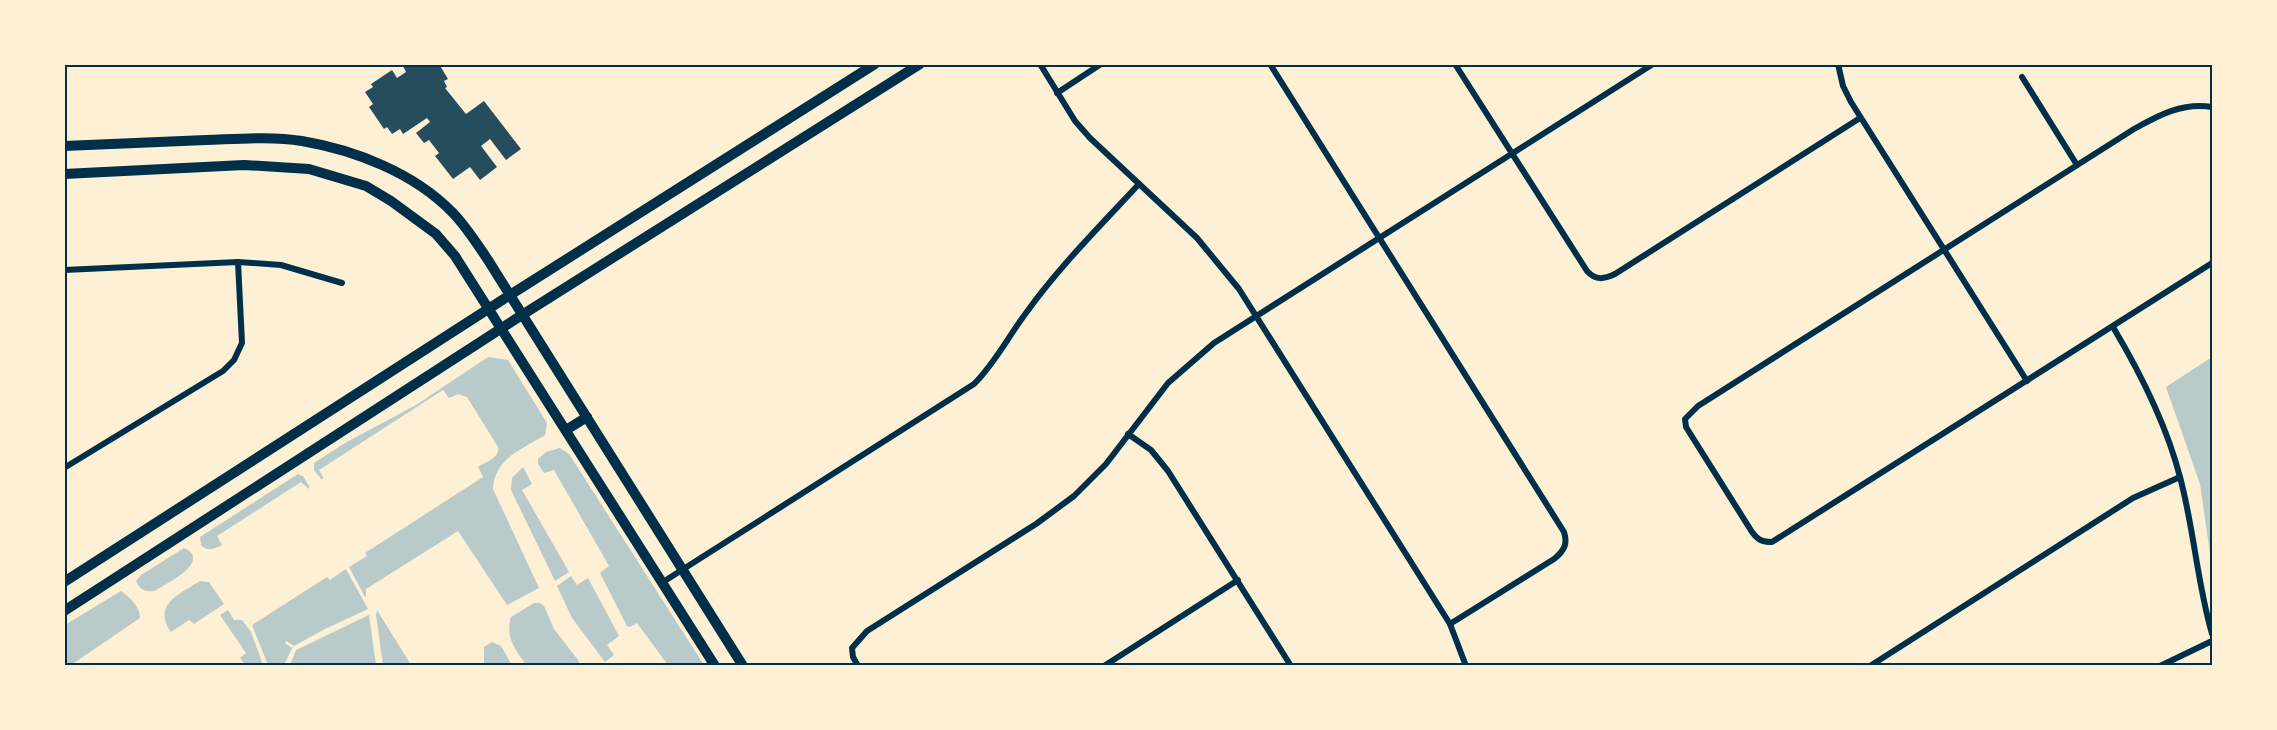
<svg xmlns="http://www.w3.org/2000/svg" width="2277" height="730" font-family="Quicksand,sans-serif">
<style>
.green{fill:#b9caca}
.building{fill:#264d5e}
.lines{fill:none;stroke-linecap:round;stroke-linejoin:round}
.minor{stroke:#003049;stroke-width:6}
.secondary{stroke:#003049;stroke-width:10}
.neatline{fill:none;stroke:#003049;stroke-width:2}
</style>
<rect width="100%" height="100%" fill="#fdf0d5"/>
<g class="green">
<path d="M 488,357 L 508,360 L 547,423 L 545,435 C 521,450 495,458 493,489 L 539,588 L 507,605 L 458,531 L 366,589 L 366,597 L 365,597 L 349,567 L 367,556 L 365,553 L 483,477 L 478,467 C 486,462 500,458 498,447 L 467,397 L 458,394 L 449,398 L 443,390 L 319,470 L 323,477 L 322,480 L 314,470 L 314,463 L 345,443 L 416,405 Z"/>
<polygon points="2212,357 2212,567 2200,484 2166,387"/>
<polygon points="560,448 569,454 704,665 668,665 637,623 630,627 627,626 600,573 609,566 554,470 544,473 538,464 538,459 546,452"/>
<polygon points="523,467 532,484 522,490 569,572 555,581 511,490 512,478"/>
<path d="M 298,474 L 303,476 L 309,486 L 309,489 L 301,482 L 217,536 L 222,545 C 215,549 207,552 201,545 L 200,537 Z"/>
<path d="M 184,548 C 213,561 165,585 154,591 C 145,592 140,590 136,581 L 141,575 Z"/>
<polygon points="346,569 368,609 325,629 294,646 286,641 285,643 292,648 284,665 268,665 252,625 327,577 330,580"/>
<polygon points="571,576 577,585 588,578 619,636 607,645 614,655 605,662 572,618 557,586"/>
<path d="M 200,581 L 209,582 L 224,604 L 194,624 L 189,620 L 171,632 C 152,604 180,594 200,581 Z"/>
<path d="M 121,591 C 130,597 140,607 140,618 L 71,665 L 65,665 L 65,625 Z"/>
<path d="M 534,603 L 540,603 L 544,606 L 554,629 L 578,660 L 580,665 L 526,665 C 515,649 505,637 511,617 Z"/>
<polygon points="228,610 234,620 242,620 251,632 263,665 245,665 240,658 246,653 220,615"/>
<polygon points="377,610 411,665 383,665 376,615"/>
<polygon points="369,615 376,665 290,665 296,650"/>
<polygon points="492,642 501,646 512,665 484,665 484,647"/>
</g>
<polygon class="building" points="405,64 433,64 434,66 439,64 448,79 444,81 447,87 445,88 466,114 484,101 521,149 506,160 490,139 481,146 497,167 480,180 470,167 453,179 435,156 439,153 429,140 424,143 416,133 430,122 427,118 403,134 400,129 392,134 387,127 384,129 369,107 373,104 365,92 373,87 371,84 392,70 397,78 406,72 403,66"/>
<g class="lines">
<g class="minor">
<polyline points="1040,64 1075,121 1090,138 1197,238 1239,289 1450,624 1466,666"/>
<path d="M 1270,64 L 1564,532 C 1568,544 1564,551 1554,559 L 1450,624"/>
<path d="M 1455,64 L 1587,271 C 1596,281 1604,279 1615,274 L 1860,118"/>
<polyline points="1838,64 1843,86 1851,102 2027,381"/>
<polyline points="2022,77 2077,165"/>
<polyline points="1057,93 1101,64"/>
<path d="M 2212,107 C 2183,102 2159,115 2134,129 L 1698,406 L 1685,419 L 1686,427 L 1752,532 C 1758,540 1762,542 1772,542 L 2212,263"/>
<polyline points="64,270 238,262 281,265 342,283"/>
<path d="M 2113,327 C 2141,374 2166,423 2180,477 C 2194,529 2197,582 2212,634"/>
<polyline points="1128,434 1151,450 1168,471 1291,666"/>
<polyline points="64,468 223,371 234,360 242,343 238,262"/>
<path d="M 663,582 L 974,384 C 995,363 1008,337 1026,313 C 1059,267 1100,226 1139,184"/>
<polyline points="858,666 853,657 852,648 867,631 1036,524 1074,496 1106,464 1168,383 1214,343 1653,64"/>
<polyline points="1104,666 1238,580"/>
<polyline points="1870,666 2133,498 2180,477"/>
<polyline points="2160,666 2212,641"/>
</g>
<g class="secondary">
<path d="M 64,146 C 112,144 159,142 206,140 C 237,139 271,136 302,141 C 355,150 414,173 452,212 C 466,226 477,244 488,260 L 743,666"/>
<polyline points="64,174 244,165 309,169 366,186 391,201 436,234 455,256 715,666"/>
<polyline points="566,430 587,417"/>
<polyline points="64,582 510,295 875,64"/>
<polyline points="64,611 522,315 920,64"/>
</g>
</g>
<rect width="2277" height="730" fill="none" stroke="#fdf0d5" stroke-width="132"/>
<rect x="66" y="66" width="2145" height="598" class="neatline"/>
</svg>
